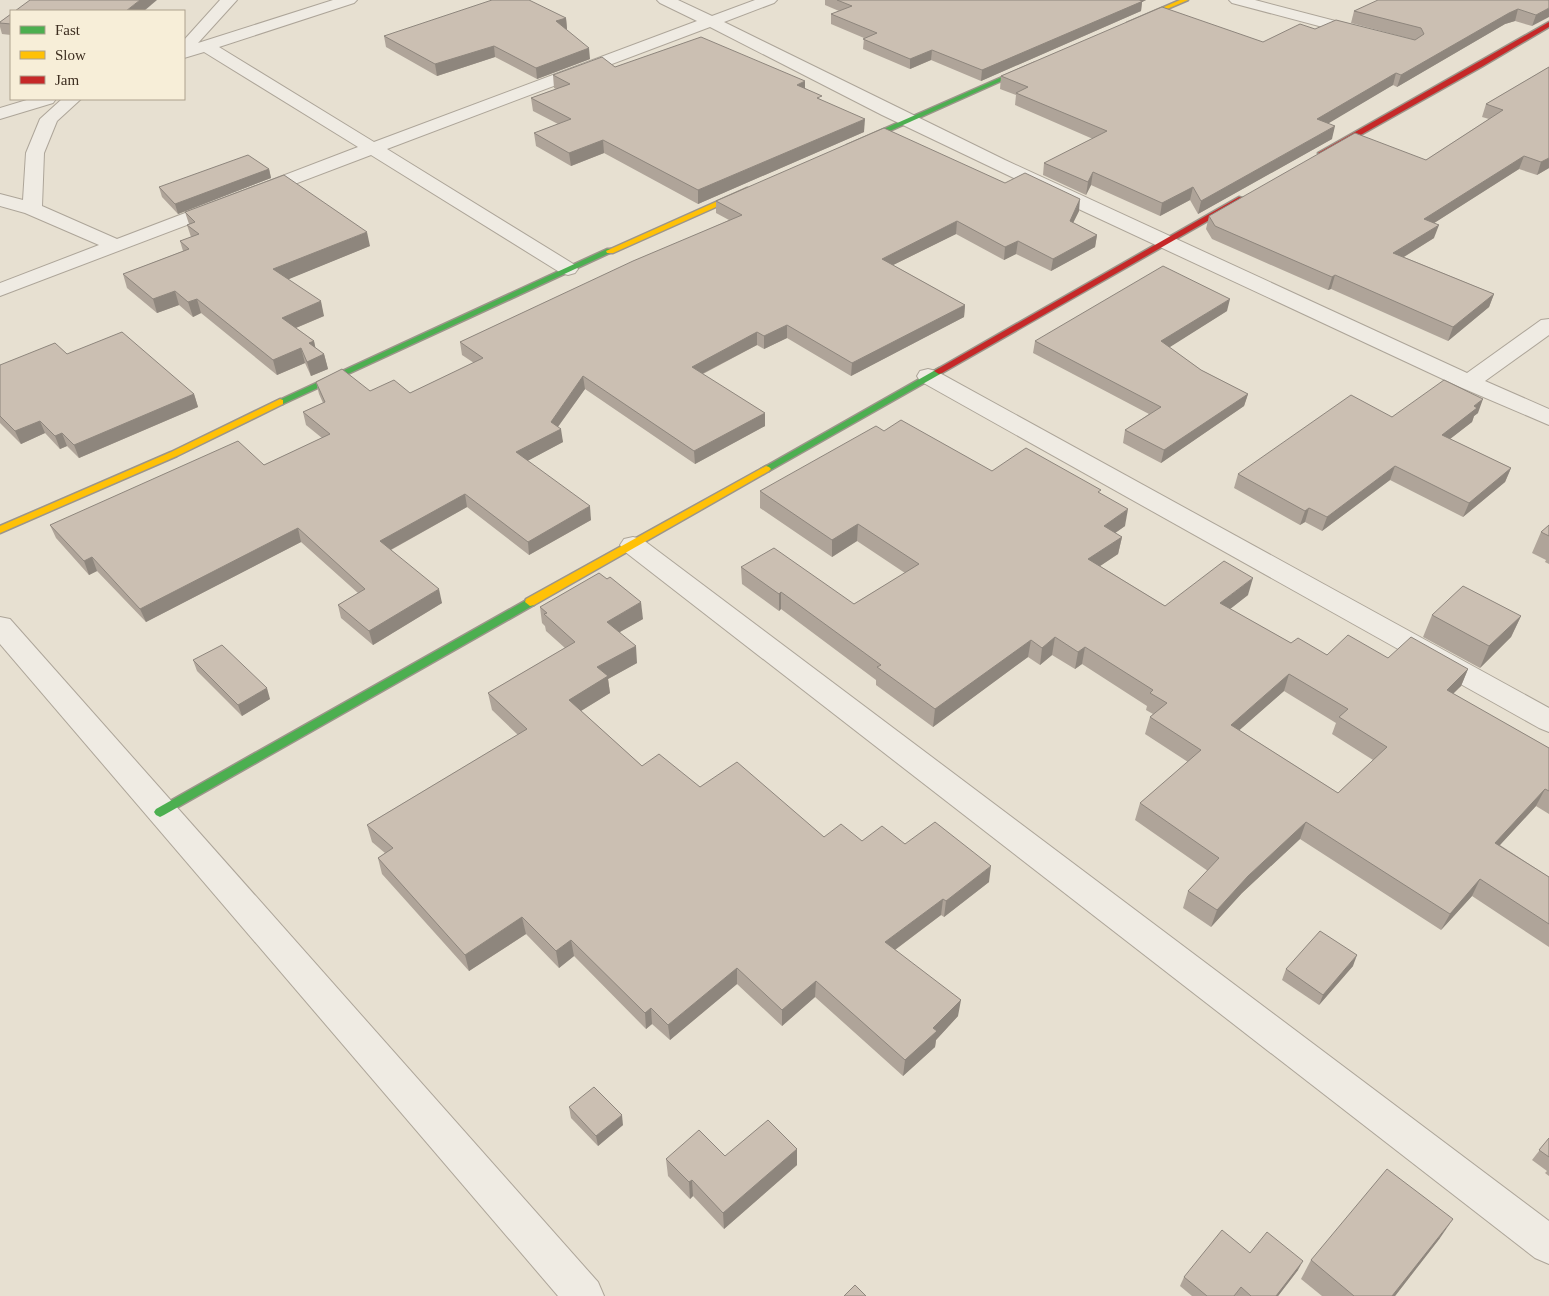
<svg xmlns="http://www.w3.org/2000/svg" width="1549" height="1296" font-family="Georgia,serif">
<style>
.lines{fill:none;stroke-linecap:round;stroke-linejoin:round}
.street-casing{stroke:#ada599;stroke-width:2}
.fast-casing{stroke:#9c958a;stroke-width:3}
.slow-casing{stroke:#9c958a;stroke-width:3}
.jam-casing{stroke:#9c958a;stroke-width:3}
.street{fill:#efebe3;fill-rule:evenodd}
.fast{fill:#4caf50;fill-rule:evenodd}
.slow{fill:#ffc107;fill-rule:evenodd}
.jam{fill:#c62828;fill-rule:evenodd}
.wall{fill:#afa499;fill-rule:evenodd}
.shaded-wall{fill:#8e867d}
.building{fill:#cbbfb2;stroke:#8e867d;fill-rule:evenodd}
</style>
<rect width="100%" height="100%" fill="#e7e0d1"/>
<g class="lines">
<defs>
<g id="street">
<polygon points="220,0 237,0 198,43 333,0 357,0 354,3 219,47 374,142 697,21 660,3 657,0 678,0 712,16 755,0 777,0 774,3 724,22 1005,160 1467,373 1541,320 1549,319 1549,335 1485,381 1549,409 1549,425 1460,387 1070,205 882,115 710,27 387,149 575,265 578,269 575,273 568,275 561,273 371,155 0,296 0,283 99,245 25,213 0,206 0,194 23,200 26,153 40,119 62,99 81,99 57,121 44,153 42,206 117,239 358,147 204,52 184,58 184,40"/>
<polygon points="1229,0 1255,0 1370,30 1372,33 1364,38 1232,3"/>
<polygon points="30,99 56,99 53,103 0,119 0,108"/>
<polygon points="928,369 936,371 1549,708 1549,732 1539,728 920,381 917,376 920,371"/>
<polygon points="633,537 642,539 1549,1221 1549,1264 1535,1258 624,551 620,545 624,539"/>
<polygon points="0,617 10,619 598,1282 604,1296 558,1296 0,644"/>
</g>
<g id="fast">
<polygon points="1034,63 1039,64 854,147 847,145"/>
<polygon points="607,249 613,249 614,251 283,404 277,404 275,402"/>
<polygon points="939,368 944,371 942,373 769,471 763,471 761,469"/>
<polygon points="530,598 535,602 534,605 164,815 160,817 156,815 154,812 156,809"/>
</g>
<g id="slow">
<polygon points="1180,0 1188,0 1132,24 1127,23"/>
<polygon points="747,188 754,190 613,253 607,253 606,251"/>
<polygon points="280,399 283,400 283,404 177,456 0,533 0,526 171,452"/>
<polygon points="766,466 769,467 771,469 769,471 534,605 530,606 525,602 526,599"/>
</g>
<g id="jam">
<polygon points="1549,22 1549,27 1483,66 1325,155 1318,153"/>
<polygon points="1239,197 1246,199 942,373 939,374 934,371"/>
</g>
</defs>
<use href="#street" class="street-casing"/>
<use href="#fast" class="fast-casing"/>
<use href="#slow" class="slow-casing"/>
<use href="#jam" class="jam-casing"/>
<use href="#street" class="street"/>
<use href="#fast" class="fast"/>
<use href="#slow" class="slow"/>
<use href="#jam" class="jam"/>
</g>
<g class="wall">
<polygon points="825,0 1146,0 1142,2 1141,11 981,81 931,60 910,69 863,49 864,38 831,24 831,14 839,11 825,5"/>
<polygon points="1549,0 1532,26 1515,21 1505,24 1397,87 1393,85 1328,123 1332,139 1198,214 1190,200 1160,216 1091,185 1086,195 1043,175 1044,163 1093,139 1015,105 1016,95 1000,89 1001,76 1263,42 1315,29 1415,40 1351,23 1354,11"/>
<polygon points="11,14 11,35 2,34 0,27 0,22"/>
<polygon points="566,18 567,29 566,29 590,59 537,79 495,57 437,76 386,47 384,36"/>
<polygon points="615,67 805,88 864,132 698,204 604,153 571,166 536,146 534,133 558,124 533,111 531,98 556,89 554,88 553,75"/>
<polygon points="1549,67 1549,168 1537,175 1519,169 1434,223 1434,238 1404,257 1494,294 1489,307 1448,341 1331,289 1328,290 1212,239 1206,229 1209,216 1426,160 1489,119 1482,117 1486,104"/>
<polygon points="269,169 271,178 178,214 162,197 159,187"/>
<polygon points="1005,183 1079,211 1073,223 1097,235 1095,247 1051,271 1016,254 1004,260 956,234 893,265 965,305 964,317 851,376 787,338 764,349 757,345 703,374 765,426 695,464 585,389 558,427 563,442 527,461 591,520 529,555 467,507 391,550 442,603 373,645 341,618 338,605 358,593 301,542 146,622 97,571 89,575 56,538 50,525 264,465 322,438 306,425 303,412 323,403 319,394 316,382 370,391 410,393 474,363 462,355 460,342 729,220 716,213 716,201"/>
<polygon points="185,212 370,246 288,279 324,316 296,328 314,341 315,348 324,354 328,369 311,376 305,363 277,375 201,313 193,317 179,305 157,313 127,288 123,274 183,251 180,241 191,237 187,225 189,224"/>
<polygon points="1227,311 1169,347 1201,370 1248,394 1244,406 1161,463 1123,443 1125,430 1149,414 1033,353 1035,341"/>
<polygon points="67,354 194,394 198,407 79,458 67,446 60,449 45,433 21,444 0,423 0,365"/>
<polygon points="1478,413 1474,416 1472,422 1450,439 1511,468 1505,482 1463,517 1390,480 1322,531 1305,522 1300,525 1234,488 1238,474"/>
<path d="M 884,431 L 992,471 L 1100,493 L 1125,526 L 1115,533 L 1122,537 L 1118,554 L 1100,566 L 1165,606 L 1248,595 L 1230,609 L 1291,643 L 1327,655 L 1388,658 L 1468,669 L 1461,686 L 1453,694 L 1549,748 L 1549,814 L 1536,806 L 1500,845 L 1549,877 L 1549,947 L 1472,896 L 1441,930 L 1300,839 L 1242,893 L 1211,927 L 1183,908 L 1188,891 L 1208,871 L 1135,820 L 1140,803 L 1188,762 L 1145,734 L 1150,717 L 1153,714 L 1146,710 L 1147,706 L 1082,664 L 1075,669 L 1052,655 L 1040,665 L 1028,657 L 933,727 L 876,685 L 876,680 L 781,609 L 779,611 L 742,584 L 741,567 L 854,604 L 905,573 L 857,541 L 832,557 L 760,508 L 760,491 ZM 1284,691 L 1336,723 L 1332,734 L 1373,760 L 1338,793 L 1239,730 Z"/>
<polygon points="1549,525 1549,564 1545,562 1546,560 1532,553 1541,532"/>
<polygon points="540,607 643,619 620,632 637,663 608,679 610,693 581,711 642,766 700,787 824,837 862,841 905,844 989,882 944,917 941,915 895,950 958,1016 936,1040 935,1047 903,1076 815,997 782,1026 737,984 670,1040 652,1024 646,1029 574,956 559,968 526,934 469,971 382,874 378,858 385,853 372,842 367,825 518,735 492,710 488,693 565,648 546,631 545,626 542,623"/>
<polygon points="1432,615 1521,616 1511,637 1480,668 1423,637"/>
<polygon points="193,660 270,699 242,716 197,671"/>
<polygon points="1353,966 1319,1005 1282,980 1286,969"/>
<polygon points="569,1107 623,1125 598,1146 571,1118"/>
<polygon points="1549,1138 1549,1176 1545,1173 1547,1171 1532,1160"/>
<polygon points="797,1149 797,1165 724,1229 693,1196 690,1199 668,1176 666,1159 725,1156"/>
<polygon points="1440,1238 1395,1296 1322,1296 1301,1279 1311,1260"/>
<polygon points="1250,1253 1298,1270 1278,1296 1192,1296 1180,1286 1184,1277"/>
</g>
<g class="shaded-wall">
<polygon points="140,0 157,0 144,11 126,11"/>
<polygon points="1131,0 1146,0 1142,2 1141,11 981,81 982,70"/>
<polygon points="1549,8 1549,17 1532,26 1536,15"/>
<polygon points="1518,9 1515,21 1505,24 1397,87 1401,75 1509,13"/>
<polygon points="566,18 567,29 557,32 556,21"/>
<polygon points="494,46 495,57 437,76 435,64"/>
<polygon points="589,48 590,59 537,79 536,68"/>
<polygon points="932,50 931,60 910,69 910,59"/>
<polygon points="1396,73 1393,85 1314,132 1317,119"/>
<polygon points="805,81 805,94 797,85"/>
<polygon points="865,119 864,132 698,204 698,190"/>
<polygon points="1335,126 1332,139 1198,214 1201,201"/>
<polygon points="603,140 604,153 571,166 569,153"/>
<polygon points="1524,156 1519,169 1420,232 1424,219"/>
<polygon points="1549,158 1549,168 1537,175 1541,162"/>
<polygon points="269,169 271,178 178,214 175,204"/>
<polygon points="1093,172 1091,185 1086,195 1088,182"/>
<polygon points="1193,187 1190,200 1160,216 1162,203"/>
<polygon points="1080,199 1079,211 1068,233 1070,221"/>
<polygon points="957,221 956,234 881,271 882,259"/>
<polygon points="1439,225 1434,238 1389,266 1393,253"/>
<polygon points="367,232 370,246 277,284 273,269"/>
<polygon points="1097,235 1095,247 1051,271 1053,259"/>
<polygon points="1018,241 1016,254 1004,260 1005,247"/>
<polygon points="1335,275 1331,289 1328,290 1332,277"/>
<polygon points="175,291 179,305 157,313 153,299"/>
<polygon points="1494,294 1489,307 1448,341 1453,327"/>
<polygon points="197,299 201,313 193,317 188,302"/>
<polygon points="1230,299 1227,311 1159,354 1161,341"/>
<polygon points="321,301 324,316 286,332 282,318"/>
<polygon points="965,305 964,317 851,376 852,363"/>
<polygon points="787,325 787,338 764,349 764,336"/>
<polygon points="757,332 757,345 692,379 692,367"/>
<polygon points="314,341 317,355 309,343"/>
<polygon points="301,348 305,363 277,375 273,360"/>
<polygon points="324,354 328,369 311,376 307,362"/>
<polygon points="583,376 585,389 554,432 561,429 563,442 518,466 516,452 551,422"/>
<polygon points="194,394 198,407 79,458 74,445"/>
<polygon points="1248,394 1244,406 1161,463 1164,450"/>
<polygon points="1483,399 1478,413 1474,416 1472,422 1437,449 1442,435 1474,406"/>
<polygon points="765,413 765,426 695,464 694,451"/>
<polygon points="40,421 45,433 21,444 15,431"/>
<polygon points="62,433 67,446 60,449 55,436"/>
<polygon points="1395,466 1390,480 1322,531 1327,517"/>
<polygon points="1511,468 1505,482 1463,517 1469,503"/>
<polygon points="465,494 467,507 383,554 380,541"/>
<polygon points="590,506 591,520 529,555 528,542"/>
<polygon points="1309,508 1305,522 1300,525 1305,511"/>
<polygon points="1128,509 1125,526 1101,543 1104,526"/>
<polygon points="858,524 857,541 832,557 832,540"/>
<polygon points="298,528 301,542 146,622 140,609"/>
<polygon points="1122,537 1118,554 1085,576 1088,559"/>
<polygon points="92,557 97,571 89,575 84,561"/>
<polygon points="1253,578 1248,595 1216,620 1220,603"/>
<polygon points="439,589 442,603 373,645 369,631"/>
<polygon points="781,592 781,609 779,611 779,594"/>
<polygon points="641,602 643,619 609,638 607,622"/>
<polygon points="1521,616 1511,637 1480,668 1489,646"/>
<polygon points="1055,637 1052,655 1040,665 1042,648"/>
<polygon points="1031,640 1028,657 933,727 935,709"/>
<polygon points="636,646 637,663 608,679 610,693 571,717 569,700 597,667"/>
<polygon points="1085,647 1082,664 1075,669 1078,652"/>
<polygon points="1468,669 1461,686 1439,707 1447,690"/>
<polygon points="1289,674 1284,691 1226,742 1231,725"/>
<polygon points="267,688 270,699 242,716 238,705"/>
<polygon points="1545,789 1536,806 1486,860 1495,843"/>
<polygon points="1306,822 1300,839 1242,893 1211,927 1217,910 1248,876"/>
<polygon points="991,866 989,882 944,917 946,901"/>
<polygon points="1480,879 1472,896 1441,930 1450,914"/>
<polygon points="943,899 941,915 884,958 885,942"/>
<polygon points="522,917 526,934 469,971 465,955"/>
<polygon points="571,940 574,956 559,968 556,951"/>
<polygon points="1357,955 1353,966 1319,1005 1323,995"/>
<polygon points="737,968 737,984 670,1040 668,1025"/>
<polygon points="816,981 815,997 782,1026 782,1010"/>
<polygon points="961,1000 958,1016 936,1040 935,1047 903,1076 905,1060 933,1028"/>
<polygon points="651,1008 652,1024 646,1029 645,1013"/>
<polygon points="622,1115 623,1125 598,1146 596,1136"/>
<polygon points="797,1149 797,1165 724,1229 723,1213"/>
<polygon points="692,1180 693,1196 690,1199 689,1182"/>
<polygon points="1453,1219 1440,1238 1395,1296 1392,1296"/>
<polygon points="1303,1261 1298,1270 1278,1296 1276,1296"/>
</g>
<g class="building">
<polygon points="30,0 140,0 126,11 15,11"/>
<polygon points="492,0 529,0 566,18 556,21 589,48 536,68 494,46 435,64 384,36"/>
<polygon points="837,0 1139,0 1143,1 982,70 932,50 910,59 863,39 877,33 831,14 852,6"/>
<polygon points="1378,0 1549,0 1549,8 1536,15 1518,9 1509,13 1401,75 1396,73 1317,119 1335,126 1201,201 1193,187 1162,203 1093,172 1088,182 1044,163 1107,131 1016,93 1028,87 1001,76 1162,7 1263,42 1300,24 1315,29 1336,20 1415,40 1424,34 1421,28 1354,11"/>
<polygon points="11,14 11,24 0,23 0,22"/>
<polygon points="701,37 805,81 797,85 822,96 817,98 865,119 698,190 603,140 569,153 534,133 571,119 531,98 570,84 553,75 602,57 615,67"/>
<polygon points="1549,67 1549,158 1541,162 1524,156 1424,219 1439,225 1393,253 1494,294 1453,327 1335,275 1332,277 1215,226 1209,216 1355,133 1426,160 1503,110 1486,104"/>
<polygon points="884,128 1005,183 1025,173 1080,199 1070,221 1097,235 1053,259 1018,241 1005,247 957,221 882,259 965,305 852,363 787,325 764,336 757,332 692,367 765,413 694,451 583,376 551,422 561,429 516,452 590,506 528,542 465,494 380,541 439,589 369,631 338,605 365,589 298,528 140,609 92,557 84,561 50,525 238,441 264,465 330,434 303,412 325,402 316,382 342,369 370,391 394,380 410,393 483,358 460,342 633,261 742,215 716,201"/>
<polygon points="248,155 269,169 175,204 159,187"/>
<polygon points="284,175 367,232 273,269 321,301 282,318 314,341 309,343 324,354 307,362 301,348 273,360 197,299 188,302 175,291 153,299 123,274 189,249 180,241 199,234 187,225 195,222 185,212"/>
<polygon points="1163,266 1230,299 1161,341 1201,370 1248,394 1164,450 1125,430 1161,407 1035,341"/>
<polygon points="122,332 194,394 74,445 62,433 55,436 40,421 15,431 0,416 0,365 55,343 67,354"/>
<polygon points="1444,380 1483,399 1474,406 1477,408 1442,435 1511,468 1469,503 1395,466 1327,517 1309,508 1305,511 1238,474 1351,395 1392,417"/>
<path d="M 901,420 L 992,471 L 1026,448 L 1101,490 L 1098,492 L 1128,509 L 1104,526 L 1122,537 L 1088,559 L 1165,606 L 1224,561 L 1253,578 L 1220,603 L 1291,643 L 1298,638 L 1327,655 L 1348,635 L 1388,658 L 1411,637 L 1468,669 L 1447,690 L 1549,748 L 1549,791 L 1545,789 L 1495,843 L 1549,877 L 1549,924 L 1480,879 L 1450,914 L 1306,822 L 1248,876 L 1217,910 L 1188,891 L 1219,858 L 1140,803 L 1201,750 L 1150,717 L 1167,703 L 1150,693 L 1153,690 L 1085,647 L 1078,652 L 1055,637 L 1042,648 L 1031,640 L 935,709 L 877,667 L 881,665 L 781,592 L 779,594 L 741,567 L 774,548 L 854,604 L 919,564 L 858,524 L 832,540 L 760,491 L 876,426 L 884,431 ZM 1289,674 L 1348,709 L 1339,717 L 1387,747 L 1338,793 L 1231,725 Z"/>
<polygon points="1549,525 1549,536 1541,532"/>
<polygon points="599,573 607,579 610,577 641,602 607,622 636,646 597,667 608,676 569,700 642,766 659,754 700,787 737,762 824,837 841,824 862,841 882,826 905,844 935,822 991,866 946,901 943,899 885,942 961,1000 933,1028 937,1031 905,1060 816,981 782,1010 737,968 668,1025 651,1008 645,1013 571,940 556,951 522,917 465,955 378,858 393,848 367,825 527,729 488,693 575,642 544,614 547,613 540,607"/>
<polygon points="1463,586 1521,616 1489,646 1432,615"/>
<polygon points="222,645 267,688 238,705 193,660"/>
<polygon points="1320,931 1357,955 1323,995 1286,969"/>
<polygon points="594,1087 622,1115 596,1136 569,1107"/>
<polygon points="768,1120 797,1149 723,1213 692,1180 689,1182 666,1159 699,1130 725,1156"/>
<polygon points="1549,1138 1549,1157 1539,1150"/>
<polygon points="1387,1169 1453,1219 1392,1296 1354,1296 1311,1260"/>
<polygon points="1222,1230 1250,1253 1267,1232 1303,1261 1276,1296 1251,1296 1241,1287 1234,1296 1207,1296 1184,1277"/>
<polygon points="855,1285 866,1296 844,1296"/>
</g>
<rect x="10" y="10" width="175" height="90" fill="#f7eed8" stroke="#ada18e"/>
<rect x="20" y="26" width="25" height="8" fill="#4caf50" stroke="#ada18e"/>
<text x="55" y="35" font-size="15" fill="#3d2e20">Fast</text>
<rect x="20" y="51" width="25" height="8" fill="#ffc107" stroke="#ada18e"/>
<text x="55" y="60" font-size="15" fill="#3d2e20">Slow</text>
<rect x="20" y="76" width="25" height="8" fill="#c62828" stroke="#ada18e"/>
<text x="55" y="85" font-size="15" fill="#3d2e20">Jam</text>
</svg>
